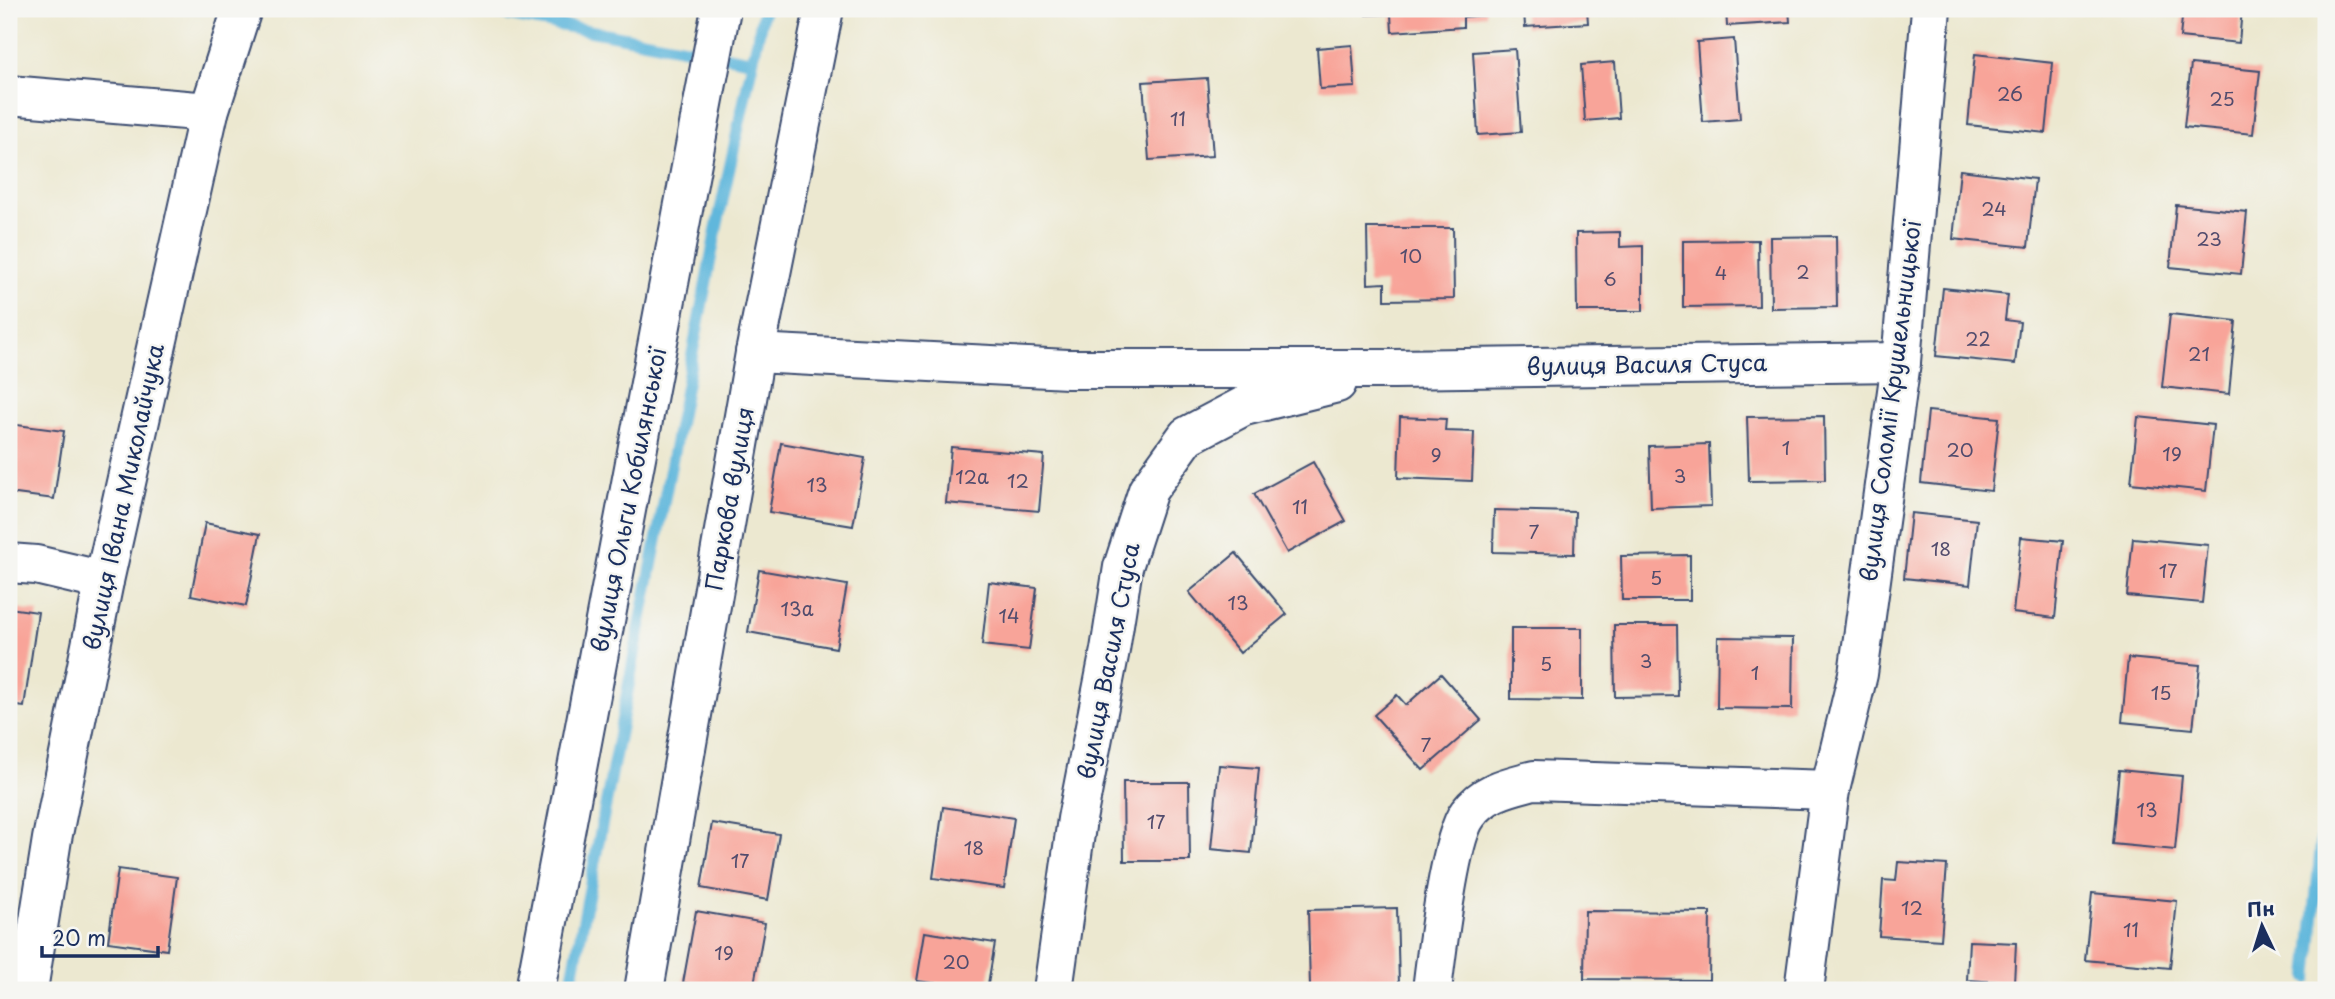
<svg xmlns="http://www.w3.org/2000/svg" width="2335" height="999" font-family="'Playpen Sans',sans-serif">
<style>
.lines{fill:none;stroke-linecap:round;stroke-linejoin:round}
.stream{stroke:#60b7dc;stroke-width:12}
.building{fill:#f8a499}
.minor-casing{stroke:#3a4b6f;stroke-width:42}
.minor{stroke:#fff;stroke-width:38}
.labels{text-anchor:middle;stroke-width:5;stroke-linejoin:round;paint-order:stroke}
.number-label{font-size:19px;fill:#524c6d}
.street-label{font-size:23px;fill:#1b2f5e;stroke:#f6f6f2}
</style>
<rect width="100%" height="100%" fill="#f6f6f2"/>
<filter id="ink" filterUnits="userSpaceOnUse"><feTurbulence type="fractalNoise" baseFrequency=".0143" numOctaves="2"/><feDisplacementMap in="SourceGraphic" scale="14" xChannelSelector="R" yChannelSelector="G"/><feConvolveMatrix kernelMatrix="1 2 1 2 8 2 1 2 1" color-interpolation-filters="sRGB"/></filter>
<filter id="wash" filterUnits="userSpaceOnUse"><feTurbulence type="fractalNoise" baseFrequency=".00686" numOctaves="4" result="noise"/><feDisplacementMap in="SourceGraphic" scale="28" xChannelSelector="R" yChannelSelector="G"/><feGaussianBlur stdDeviation="1.57" result="paint"/><feColorMatrix in="noise" values="0 0 0 0 0 0 0 0 0 0 0 0 0 0 0 0 0 1.4 0 .05"/><feComposite in="paint" operator="in"/></filter>
<g filter="url(#wash)">
<rect width="100%" height="100%" fill="#ece8d0"/>
<g class="lines">
<g class="stream">
<polyline points="474,9 752,61"/>
<polyline points="2308,978 2326,795"/>
<polyline points="570,990 717,226 764,9"/>
</g>
</g>
<g id="blocks">
<g class="building">
<polygon points="1366,9 1486,9 1486,15 1463,17 1463,27 1392,32 1391,14 1366,15"/>
<polygon points="1524,9 1587,9 1588,23 1525,27"/>
<polygon points="1726,9 1789,9 1790,22 1727,26"/>
<polygon points="2183,9 2242,9 2239,43 2180,37"/>
<polygon points="1734,39 1740,119 1703,122 1697,42"/>
<polygon points="1352,45 1355,87 1320,89 1317,48"/>
<polygon points="1515,49 1521,132 1478,135 1473,52"/>
<polygon points="1975,54 2053,63 2046,133 1968,125"/>
<polygon points="1615,62 1619,118 1585,121 1581,65"/>
<polygon points="2191,64 2260,71 2253,134 2184,127"/>
<polygon points="1207,78 1213,156 1149,160 1143,82"/>
<polygon points="1960,170 2035,179 2028,247 1953,239"/>
<polygon points="2176,205 2247,212 2241,274 2170,267"/>
<polygon points="1367,228 1453,228 1454,299 1385,300 1385,283 1368,284"/>
<polygon points="1620,232 1620,247 1643,246 1643,311 1577,311 1576,233"/>
<polygon points="1836,236 1837,307 1771,308 1770,237"/>
<polygon points="1758,240 1759,306 1683,307 1683,241"/>
<polygon points="1943,288 2008,295 2005,320 2020,322 2015,364 1936,356"/>
<polygon points="2170,314 2236,321 2229,394 2162,387"/>
<polygon points="1928,411 1999,418 1991,491 1921,483"/>
<polygon points="1824,416 1825,480 1749,481 1747,417"/>
<polygon points="1400,417 1446,419 1445,431 1474,432 1472,481 1398,478"/>
<polygon points="2138,417 2213,425 2206,491 2131,483"/>
<polygon points="9,424 64,431 54,499 9,493"/>
<polygon points="781,443 865,458 853,526 769,512"/>
<polygon points="1709,444 1711,506 1651,508 1649,446"/>
<polygon points="951,447 1044,455 1039,511 946,503"/>
<polygon points="1313,462 1346,521 1287,553 1254,494"/>
<polygon points="1494,510 1575,512 1574,554 1493,552"/>
<polygon points="1911,513 1977,520 1970,585 1904,578"/>
<polygon points="205,523 260,534 246,606 191,595"/>
<polygon points="2021,537 2063,541 2055,618 2013,613"/>
<polygon points="2133,538 2208,545 2202,603 2127,596"/>
<polygon points="1236,553 1287,614 1240,653 1189,592"/>
<polygon points="1690,555 1690,600 1622,600 1621,556"/>
<polygon points="759,570 847,585 836,648 748,632"/>
<polygon points="989,582 1037,588 1029,650 982,645"/>
<polygon points="9,608 38,612 24,707 9,705"/>
<polygon points="1614,625 1677,625 1678,696 1615,697"/>
<polygon points="1511,628 1582,628 1582,700 1511,699"/>
<polygon points="1718,637 1793,638 1792,709 1717,708"/>
<polygon points="2128,658 2200,665 2193,729 2122,722"/>
<polygon points="1441,674 1481,720 1423,770 1374,715 1397,695 1406,705"/>
<polygon points="1219,765 1259,768 1251,853 1211,849"/>
<polygon points="2119,770 2182,776 2175,850 2112,844"/>
<polygon points="1123,782 1189,782 1190,861 1124,861"/>
<polygon points="943,807 1014,818 1004,888 933,878"/>
<polygon points="712,823 779,834 768,900 701,888"/>
<polygon points="1898,862 1947,865 1941,940 1879,936 1883,880 1896,881"/>
<polygon points="118,869 177,877 167,950 108,942"/>
<polygon points="2092,893 2177,901 2170,968 2085,960"/>
<polygon points="1397,908 1399,985 1310,987 1308,910"/>
<polygon points="696,911 765,923 753,990 727,990 683,983"/>
<polygon points="1585,911 1710,912 1709,980 1584,979"/>
<polygon points="925,932 995,943 987,990 917,981"/>
<polygon points="1969,941 2016,943 2014,983 1967,980"/>
</g>
</g>
</g>
<g filter="url(#ink)">
<use href="#blocks" fill-opacity="0" stroke="#3a4b6f" stroke-width="2"/>
<g class="lines">
<defs>
<g id="minor">
<polyline points="9,95 209,112"/>
<polyline points="755,353 1068,369 1394,369 1901,362"/>
<polyline points="9,563 36,565 104,581"/>
<polyline points="28,990 52,839 104,581 209,112 242,9"/>
<polyline points="535,990 721,9"/>
<polyline points="644,990 755,353 824,9"/>
<polyline points="1053,990 1077,819 1110,650 1123,567 1148,490 1187,436 1244,406 1337,383"/>
<path d="M 1432,990 C 1436,957 1450,837 1468,814 C 1485,791 1508,787 1534,780 L 1830,790"/>
<polyline points="1804,990 1830,790 1858,674 1901,362 1931,9"/>
</g>
</defs>
<use href="#minor" class="minor-casing"/>
<use href="#minor" class="minor"/>
</g>
</g>
<g class="labels">
<g class="number-label">
<text x="2010" y="101">26</text>
<text x="2222" y="106">25</text>
<text x="1178" y="126">11</text>
<text x="1994" y="216">24</text>
<text x="2209" y="246">23</text>
<text x="1411" y="263">10</text>
<text x="1803" y="279">2</text>
<text x="1721" y="280">4</text>
<text x="1610" y="286">6</text>
<text x="1978" y="346">22</text>
<text x="2199" y="361">21</text>
<text x="1786" y="455">1</text>
<text x="1960" y="457">20</text>
<text x="2172" y="461">19</text>
<text x="1436" y="462">9</text>
<text x="1680" y="483">3</text>
<text x="972" y="484">12а</text>
<text x="1018" y="488">12</text>
<text x="817" y="492">13</text>
<text x="1300" y="514">11</text>
<text x="1534" y="539">7</text>
<text x="1941" y="556">18</text>
<text x="2168" y="578">17</text>
<text x="1656" y="585">5</text>
<text x="1238" y="610">13</text>
<text x="797" y="616">13а</text>
<text x="1009" y="623">14</text>
<text x="1646" y="668">3</text>
<text x="1546" y="671">5</text>
<text x="1755" y="680">1</text>
<text x="2161" y="700">15</text>
<text x="1426" y="752">7</text>
<text x="2147" y="817">13</text>
<text x="1156" y="829">17</text>
<text x="974" y="855">18</text>
<text x="740" y="868">17</text>
<text x="1912" y="915">12</text>
<text x="2131" y="937">11</text>
<text x="724" y="960">19</text>
<text x="956" y="969">20</text>
</g>
<g class="street-label">
<text transform="translate(1647 365) rotate(-1)" y="8">вулиця Василя Стуса</text>
<text transform="translate(1891 401) rotate(-83)" y="8">вулиця Соломії Крушельницької</text>
<text transform="translate(124 497) rotate(-78)" y="8">вулиця Івана Миколайчука</text>
<text transform="translate(730 499) rotate(-80)" y="8">Паркова вулиця</text>
<text transform="translate(629 500) rotate(-79)" y="8">вулиця Ольги Кобилянської</text>
<text transform="translate(1109 661) rotate(-79)" y="8">вулиця Василя Стуса</text>
</g>
</g>
<rect width="2335" height="999" fill="none" stroke="#f6f6f2" stroke-width="35"/>
<g transform="translate(2262 926) rotate(356)" stroke="#f6f6f2" stroke-width="5" paint-order="stroke">
<path d="M0-5L12 26L0 18L-12 26Z" fill="#1b2f5e"/>
<text y="-10" font-size="19" font-weight="bold" text-anchor="middle" fill="#1b2f5e">Пн</text>
</g>
<path d="M42 946v10h116v-10" fill="none" stroke="#1b2f5e" stroke-width="3.5"/>
<text x="52" y="946" font-size="21" fill="#1b2f5e" stroke="#f6f6f2" stroke-width="5" paint-order="stroke">20 m</text>
</svg>
